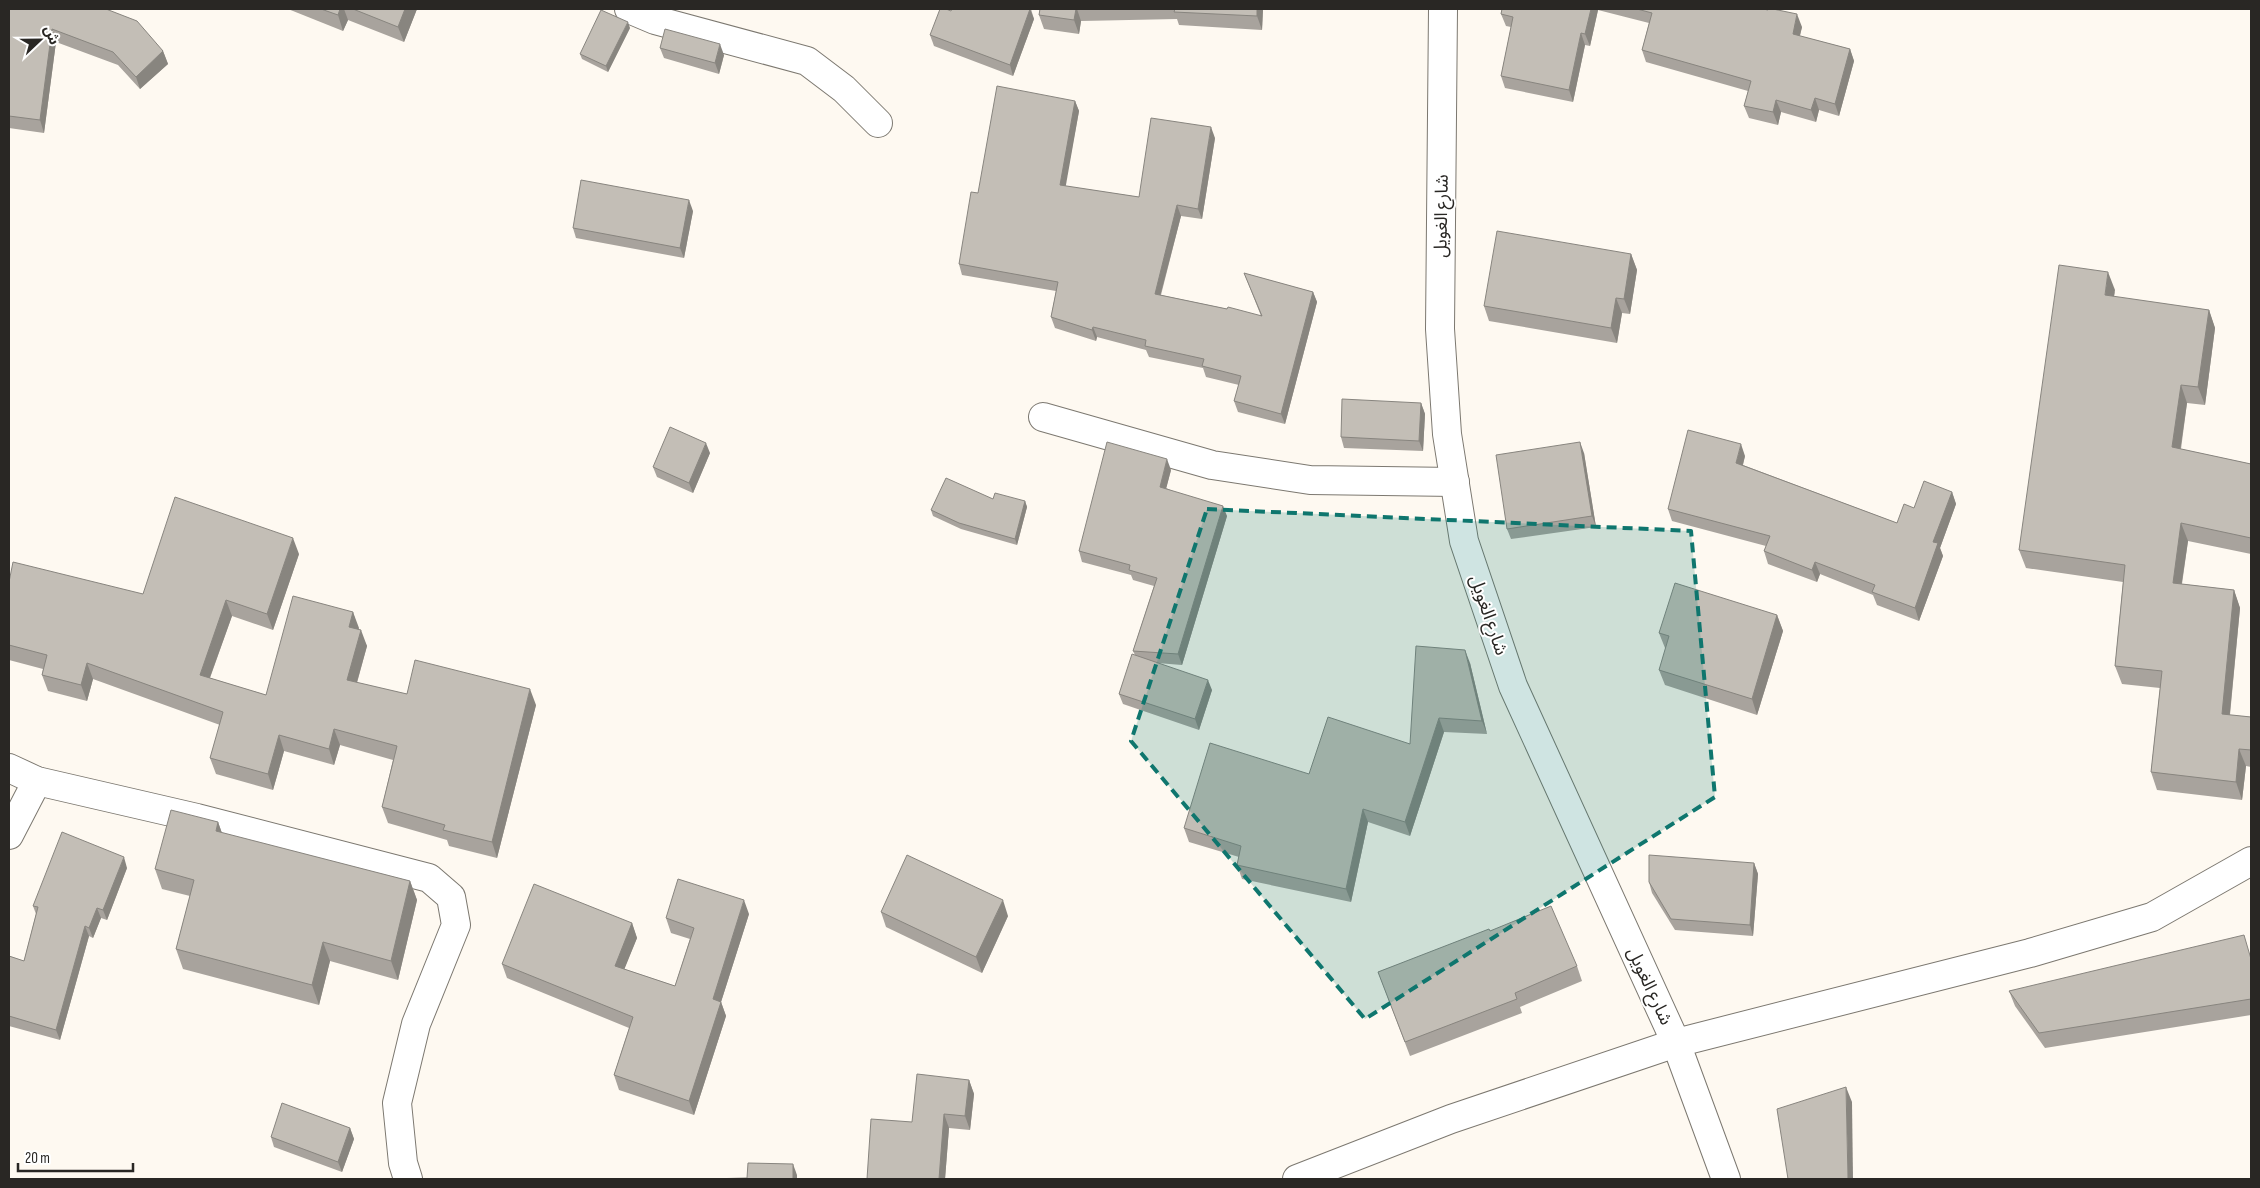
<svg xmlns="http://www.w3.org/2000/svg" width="2260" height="1188" font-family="'Sofia Sans Condensed','Noto Sans Arabic',sans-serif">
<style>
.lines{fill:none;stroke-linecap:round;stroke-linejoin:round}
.street-casing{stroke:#7c7870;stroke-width:30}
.secondary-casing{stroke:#7c7870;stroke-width:30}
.street{stroke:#fff;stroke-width:28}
.secondary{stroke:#fff;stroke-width:28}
.wall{fill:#a8a39d}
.shaded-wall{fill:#88857f}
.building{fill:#c3beb6;stroke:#88857f}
.marked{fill:#0f766e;fill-opacity:0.2;stroke:#0f766e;stroke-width:4;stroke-dasharray:10 6;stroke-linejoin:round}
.labels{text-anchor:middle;stroke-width:4;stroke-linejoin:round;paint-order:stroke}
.street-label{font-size:18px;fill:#292724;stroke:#fff}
</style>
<rect width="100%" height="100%" fill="#fef9f1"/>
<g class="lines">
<defs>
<g id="street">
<polyline points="629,9 655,20 807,61 844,89 878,123"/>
<polyline points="1043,417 1212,465 1310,480 1455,482"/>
<polyline points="9,768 37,781 197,818 429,878 451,897 456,925 416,1024 397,1103 403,1163 408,1179"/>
<polyline points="9,835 37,781"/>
</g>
<g id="secondary">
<polyline points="1443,9 1440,329 1447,434 1464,541 1513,686 1676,1043 1726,1179"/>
<polyline points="1297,1179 1451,1119 1676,1043 2030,953 2152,917 2251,861"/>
</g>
</defs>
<use href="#street" class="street-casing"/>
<use href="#secondary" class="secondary-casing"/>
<use href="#street" class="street"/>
<use href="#secondary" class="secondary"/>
</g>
<g class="wall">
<polygon points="9,9 163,51 168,64 140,89 118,65 56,42 44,133 9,128"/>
<polygon points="288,9 417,9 404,42 348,20 343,31"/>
<polygon points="1031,9 1034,19 1013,76 934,46 930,35 951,11"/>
<polygon points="1040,9 1263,9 1262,30 1179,25 1177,19 1081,21 1079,34 1044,29 1039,15"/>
<polygon points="1502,9 1763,9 1802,27 1800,36 1850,49 1854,61 1839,116 1819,110 1816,122 1781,112 1778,125 1749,118 1744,106 1748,91 1646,62 1642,50 1649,23 1598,10 1590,46 1585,45 1573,102 1505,88 1501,76 1511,27 1506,26 1501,14"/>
<polygon points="630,28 608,72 582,59 580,54"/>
<polygon points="660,48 724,55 719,74 664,58"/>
<polygon points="1075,101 1079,111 1065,186 1139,197 1215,138 1202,219 1181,216 1161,295 1261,316 1244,273 1313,292 1317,302 1285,424 1238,412 1234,401 1239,385 1206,377 1203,368 1149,357 1146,350 1097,337 1096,341 1055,328 1051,317 1056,291 962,275 959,264 978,193"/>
<polygon points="693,211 684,258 576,238 573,228"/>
<polygon points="1631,254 1637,270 1630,314 1622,313 1617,343 1489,321 1484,306"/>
<polygon points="2115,290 2114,297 2209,310 2215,328 2205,405 2187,403 2181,449 2251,464 2251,554 2188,541 2182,584 2234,590 2240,608 2230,715 2251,717 2251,767 2246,766 2242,800 2157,790 2151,772 2160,688 2122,684 2115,666 2123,582 2026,568 2019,550"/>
<polygon points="1421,403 1425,414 1423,451 1344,448 1341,437"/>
<polygon points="710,453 693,493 657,477 653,467"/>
<polygon points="1584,453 1596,527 1511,539 1507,529"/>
<polygon points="1745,456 1743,465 1897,523 1914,508 1952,492 1956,504 1940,548 1943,556 1919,621 1877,605 1873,595 1820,574 1817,582 1768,564 1764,551 1766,546 1672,521 1668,509"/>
<polygon points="1171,470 1166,488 1227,516 1182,665 1157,663 1212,690 1199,730 1123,704 1119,694 1135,655 1133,651 1154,586 1133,580 1131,575 1082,562 1079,551"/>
<polygon points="993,499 1025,501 1027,507 1017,545 961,529 933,516 931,510"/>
<polygon points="299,554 273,630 232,616 210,678 266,695 353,612 358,629 367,646 357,683 407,694 536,705 497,858 449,846 447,840 388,823 382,807 393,760 340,745 334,765 284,751 273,790 216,774 210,758 220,725 93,679 87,701 48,691 42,675 43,669 9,660 9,582 143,594"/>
<polygon points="1777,615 1783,631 1757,715 1665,685 1659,670 1666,649 1665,648 1659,633"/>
<polygon points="1470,663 1487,734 1444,732 1410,836 1368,822 1351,902 1242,879 1237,865 1239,857 1189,842 1184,828 1309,774 1410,744"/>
<polygon points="218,822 222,833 410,881 417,900 398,980 330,961 319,1005 183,969 176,949 190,896 162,889 155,869"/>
<polygon points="1754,863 1758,874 1753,936 1675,930 1652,893 1649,882"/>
<polygon points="127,868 107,920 101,918 93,938 89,936 60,1040 9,1026 9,956 24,961 36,914 33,906"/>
<polygon points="881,912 1008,916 982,973 886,927"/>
<polygon points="749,914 721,1002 726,1016 694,1115 619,1090 614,1075 629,1028 507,978 502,964 632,923 637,938 624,969 675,986 690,939 671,933 666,918"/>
<polygon points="1490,931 1577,966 1582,981 1520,1007 1522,1013 1410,1056 1378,972"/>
<polygon points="2251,956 2251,1015 2045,1048 2015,1006 2009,991"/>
<polygon points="969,1080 974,1094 970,1130 949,1128 945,1179 867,1179 912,1122"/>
<polygon points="350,1128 354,1139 342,1172 274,1147 271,1137"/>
</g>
<g class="shaded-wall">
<polygon points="340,9 344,9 348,20 343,31 338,15"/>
<polygon points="405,9 417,9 404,42 398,27"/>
<polygon points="1030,9 1034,19 1013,76 1010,65"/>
<polygon points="1076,9 1077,9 1081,21 1079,34 1074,20"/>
<polygon points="1257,9 1263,9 1262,30 1257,16"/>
<polygon points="1591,9 1598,9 1598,10 1590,46 1585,34"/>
<polygon points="1797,14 1802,27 1797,46 1793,34"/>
<polygon points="628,22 630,28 608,72 606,66"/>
<polygon points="52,29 56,42 44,133 40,120"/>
<polygon points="1581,33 1585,45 1573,102 1569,90"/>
<polygon points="720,44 724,55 719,74 715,63"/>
<polygon points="1850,49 1854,61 1839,116 1835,104"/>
<polygon points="163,51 168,64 140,89 136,77"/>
<polygon points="1815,98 1819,110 1816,122 1811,110"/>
<polygon points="1776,100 1781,112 1778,125 1773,112"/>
<polygon points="1075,101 1079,111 1064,196 1060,185"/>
<polygon points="1211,127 1215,138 1202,219 1198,209"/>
<polygon points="689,200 693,211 684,258 680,248"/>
<polygon points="1177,205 1181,216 1158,304 1155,294"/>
<polygon points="1631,254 1637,270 1630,314 1624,299"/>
<polygon points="2108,272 2115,290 2111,313 2105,295"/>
<polygon points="1313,292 1317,302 1285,424 1281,414"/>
<polygon points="1616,298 1622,313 1617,343 1611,328"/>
<polygon points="2209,310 2215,328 2205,405 2198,387"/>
<polygon points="1093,327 1097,337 1096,341 1092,330"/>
<polygon points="2181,385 2187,403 2178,465 2172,447"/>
<polygon points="1421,403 1425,414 1423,451 1419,441"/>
<polygon points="1580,442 1584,453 1596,527 1592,516"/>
<polygon points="706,443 710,453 693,493 689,483"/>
<polygon points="1741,444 1745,456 1740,475 1736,463"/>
<polygon points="1167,459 1171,470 1164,497 1160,487"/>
<polygon points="1952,492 1956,504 1940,548 1943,556 1919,621 1915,608 1933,542"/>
<polygon points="1025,501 1027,507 1017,545 1015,539"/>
<polygon points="1223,506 1227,516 1182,665 1178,654"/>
<polygon points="2181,523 2188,541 2179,601 2173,583"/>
<polygon points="293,538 299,554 273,630 267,614"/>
<polygon points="1815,562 1820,574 1817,582 1812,570"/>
<polygon points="2234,590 2240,608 2228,732 2222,714"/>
<polygon points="226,600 232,616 205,691 200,675"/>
<polygon points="353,612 359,628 355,643 349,627"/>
<polygon points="1777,615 1783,631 1757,715 1752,699"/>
<polygon points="361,630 367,646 353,696 347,680"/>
<polygon points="1465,650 1470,663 1487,734 1482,721"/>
<polygon points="87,663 93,679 87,701 81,685"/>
<polygon points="1208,680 1212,690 1199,730 1195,719"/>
<polygon points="530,689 536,705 497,858 492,842"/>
<polygon points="1439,718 1444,732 1410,836 1405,822"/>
<polygon points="334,729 340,745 334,765 329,749"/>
<polygon points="279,735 284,751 273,790 268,774"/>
<polygon points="2239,749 2246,766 2242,800 2236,782"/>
<polygon points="1363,809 1368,822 1351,902 1346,889"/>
<polygon points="218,822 225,842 216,831"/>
<polygon points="124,857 127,868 107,920 103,910"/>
<polygon points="1754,863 1758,874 1753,936 1750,925"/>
<polygon points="410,881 417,900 398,980 391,961"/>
<polygon points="744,900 749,914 721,1002 726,1016 694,1115 689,1101 713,999"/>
<polygon points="1003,900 1008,916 982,973 976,957"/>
<polygon points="97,908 101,918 93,938 89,928"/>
<polygon points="632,923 637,938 620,980 615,966"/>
<polygon points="85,926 89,936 60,1040 56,1030"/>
<polygon points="323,942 330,961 319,1005 312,985"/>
<polygon points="969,1080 974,1094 970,1130 965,1116"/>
<polygon points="1846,1087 1852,1102 1853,1179 1848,1179"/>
<polygon points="944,1114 949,1128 945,1179 939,1179"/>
<polygon points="350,1128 354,1139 342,1172 338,1162"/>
<polygon points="793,1164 797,1175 797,1179 793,1179"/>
</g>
<g class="building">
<polygon points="9,9 106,9 137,21 163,51 136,77 113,52 52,29 40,120 9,116"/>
<polygon points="321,9 340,9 338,15"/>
<polygon points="353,9 405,9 398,27"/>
<polygon points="940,9 946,9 951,11 952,9 1030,9 1010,65 930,35"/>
<polygon points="1040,9 1076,9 1074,20 1039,15"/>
<polygon points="1175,9 1257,9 1257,16 1174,12"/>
<polygon points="1502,9 1591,9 1585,34 1581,33 1569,90 1501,76 1513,17 1501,14"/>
<polygon points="1637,9 1763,9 1768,10 1768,9 1773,9 1797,14 1793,34 1850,49 1835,104 1815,98 1811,110 1776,100 1773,112 1744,106 1751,81 1642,50 1652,13"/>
<polygon points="601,10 628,22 606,66 580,54"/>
<polygon points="665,29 720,44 715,63 660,48"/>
<polygon points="997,86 1075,101 1060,185 1139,197 1151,118 1211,127 1198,209 1177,205 1155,294 1227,309 1228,307 1262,316 1244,273 1313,292 1281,414 1234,401 1241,376 1202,366 1204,359 1145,346 1146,340 1093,327 1092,330 1051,317 1058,282 959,264 971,192 978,193"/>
<polygon points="581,180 689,200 680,248 573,228"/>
<polygon points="1497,231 1631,254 1624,299 1616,298 1611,328 1484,306"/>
<polygon points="2059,265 2108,272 2105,295 2209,310 2198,387 2181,385 2172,447 2251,464 2251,538 2181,523 2173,583 2234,590 2222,714 2251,717 2251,750 2239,749 2236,782 2151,772 2162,671 2115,666 2125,565 2019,550"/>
<polygon points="1342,399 1421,403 1419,441 1341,437"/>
<polygon points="670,427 706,443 689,483 653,467"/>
<polygon points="1688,430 1741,444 1736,463 1897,523 1904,504 1914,508 1924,481 1952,492 1933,542 1938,543 1915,608 1872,592 1875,585 1815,562 1812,570 1764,551 1770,536 1668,509"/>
<polygon points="1107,442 1167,459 1160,487 1223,506 1178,654 1133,651 1157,578 1129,570 1130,565 1079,551"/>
<polygon points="1580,442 1592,516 1507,529 1496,455"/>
<polygon points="946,478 993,499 995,493 1025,501 1015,539 959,523 931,510"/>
<polygon points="175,497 293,538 267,614 226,600 200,675 266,695 293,596 353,612 349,627 361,630 347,680 407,694 415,660 530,689 492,842 443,830 445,825 382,807 397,746 334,729 329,749 279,735 268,774 210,758 223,712 87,663 81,685 42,675 47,655 9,645 9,582 13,562 143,594"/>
<polygon points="1675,583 1777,615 1752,699 1659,670 1669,636 1659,633"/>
<polygon points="1416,646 1465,650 1482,721 1439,718 1405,822 1363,809 1346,889 1237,865 1241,846 1184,828 1210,743 1309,774 1328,717 1410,744"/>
<polygon points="1132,654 1208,680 1195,719 1119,694"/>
<polygon points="171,810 218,822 216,831 410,881 391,961 323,942 312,985 176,949 194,880 155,869"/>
<polygon points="62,832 124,857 103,910 97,908 89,928 85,926 56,1030 9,1016 9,956 24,961 38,907 33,906"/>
<polygon points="907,855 1003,900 976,957 881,912"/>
<polygon points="1649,855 1754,863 1750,925 1671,919 1649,882"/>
<polygon points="678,879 744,900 713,999 721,1002 689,1101 614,1075 633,1017 502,964 534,884 632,923 615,966 675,986 694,928 666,918"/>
<polygon points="1551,906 1577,966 1515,993 1517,999 1405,1042 1378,972 1489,929 1490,931"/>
<polygon points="2244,935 2251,959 2251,999 2039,1033 2009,991"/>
<polygon points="917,1074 969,1080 965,1116 944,1114 939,1179 867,1179 871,1119 912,1122"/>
<polygon points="1846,1087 1848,1179 1788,1179 1777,1109"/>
<polygon points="282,1103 350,1128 338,1162 271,1137"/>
<polygon points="748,1163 793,1164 793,1179 707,1179 747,1178"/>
</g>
<path class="marked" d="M 1207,509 L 1691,531 L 1715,797 L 1365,1019 L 1131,741 Z"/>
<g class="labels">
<g class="street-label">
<text transform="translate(1441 216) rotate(-89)" y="6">شارع الغويل</text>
<text transform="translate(1489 615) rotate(71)" y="6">شارع الغويل</text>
<text transform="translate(1650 986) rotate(65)" y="6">شارع الغويل</text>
</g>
</g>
<rect width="2260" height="1188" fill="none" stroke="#292724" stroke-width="20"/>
<g transform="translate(40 40) rotate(68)" stroke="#ffffff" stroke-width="4" paint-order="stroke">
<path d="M0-4L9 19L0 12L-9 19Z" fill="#292724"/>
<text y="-8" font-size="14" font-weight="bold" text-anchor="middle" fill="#292724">ش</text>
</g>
<path d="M18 1163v8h115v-8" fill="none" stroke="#292724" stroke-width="2.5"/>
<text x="25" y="1163" font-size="15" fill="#292724" stroke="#ffffff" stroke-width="4" paint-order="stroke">20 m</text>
</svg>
